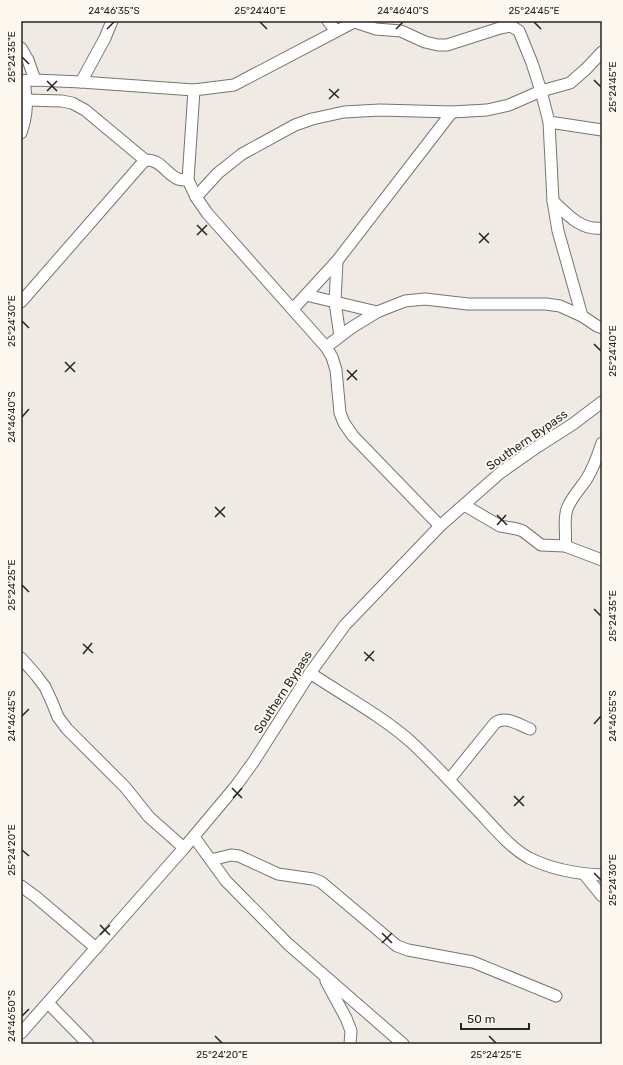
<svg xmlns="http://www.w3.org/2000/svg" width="623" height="1065" font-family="Rubik,sans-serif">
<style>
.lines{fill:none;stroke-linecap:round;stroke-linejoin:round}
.minor-casing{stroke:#79756e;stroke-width:13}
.minor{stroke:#fff;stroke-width:11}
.ticks{fill:none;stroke:#262522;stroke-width:1.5}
.labels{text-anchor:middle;stroke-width:4;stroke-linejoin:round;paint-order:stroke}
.street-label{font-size:12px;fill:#262522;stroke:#fcf8f0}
.neatline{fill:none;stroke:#262522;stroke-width:1.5}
.ticks-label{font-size:10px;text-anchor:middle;fill:#262522}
</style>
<rect width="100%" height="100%" fill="#efeae3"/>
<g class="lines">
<defs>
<g id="minor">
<polyline points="328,21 336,31"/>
<polyline points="355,22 376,29 401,31 425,42 438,45 447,45 500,28 511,26 519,31 532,63 541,91 549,122 553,201 558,231 582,316 597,326 602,328"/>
<polyline points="21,48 28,60 35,80"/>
<polyline points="21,81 35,80 81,82 194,90 234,85 356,21"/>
<polyline points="81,82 105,38 112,21"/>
<polyline points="194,90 188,180 196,197 207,213 326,347 332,357 336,370 340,413 344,423 353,436 440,526"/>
<path d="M 26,100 L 62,101 L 72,103 L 85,110 L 145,160 C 161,159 166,174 178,179 C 181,180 185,180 188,180"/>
<polyline points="549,122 602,130"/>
<path d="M 21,133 C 28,113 27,102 24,81"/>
<polyline points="196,197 218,173 242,154 295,125 312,119 344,112 380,110 452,112 487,110 509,105 541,91 570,83 586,69 602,52"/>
<path d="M 553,201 C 567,214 581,231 602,228"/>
<polyline points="337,261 335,302 340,336"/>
<polyline points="306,295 377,312"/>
<polyline points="21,302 145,160"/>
<polyline points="293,309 337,261 452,112"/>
<polyline points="326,347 351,328 377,312 405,301 425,299 468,304 546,304 560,306 582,316"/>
<polyline points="464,505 500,526 517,529 523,531 541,545 565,546 602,560"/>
<path d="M 565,546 C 567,534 563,521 567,509 C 571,498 579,490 586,480 C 593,469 598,455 602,443"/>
<polyline points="21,658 36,675 45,687 52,702 58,717 67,729 125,787 149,817 184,848"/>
<path d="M 310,673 C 343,695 380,715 410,741 C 435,764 458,790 482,815 C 496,830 511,848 529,858 C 551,869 577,874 602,875"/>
<path d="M 449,780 L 495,723 C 506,715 519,725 530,729"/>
<polyline points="194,837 226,881 288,944 403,1044"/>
<polyline points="211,860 231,855 239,856 278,874 313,879 321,882 397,946 408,950 473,962 556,996"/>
<polyline points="584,874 602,896"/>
<polyline points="21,886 36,897 96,948"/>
<polyline points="326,981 346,1018 351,1031 350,1044"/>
<polyline points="48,1003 88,1044"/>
<polyline points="21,1033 184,848 236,786 254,761 310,673 345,625 440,526 500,473 537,447 573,424 602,402"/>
</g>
</defs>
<use href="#minor" class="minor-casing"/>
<use href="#minor" class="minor"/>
</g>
<path class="ticks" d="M 260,22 L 267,29M 534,22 L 541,29M 107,29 L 114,22M 396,29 L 403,22M 22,57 L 29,64M 594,80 L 601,87M 47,81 L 57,91M 329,89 L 339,98M 47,91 L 57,81M 329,99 L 339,89M 197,225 L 207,235M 479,233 L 489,243M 197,235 L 207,225M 479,243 L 489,233M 22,321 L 29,328M 594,344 L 601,351M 65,362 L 75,372M 347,370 L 357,380M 65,372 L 75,362M 347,380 L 357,370M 22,417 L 29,409M 215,507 L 225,517M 497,515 L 507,525M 215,517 L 225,507M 497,525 L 506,515M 22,585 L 29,592M 594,609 L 601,616M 83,644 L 93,653M 364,652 L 374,661M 83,654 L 92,643M 365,661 L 374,651M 22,716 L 29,709M 594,724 L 601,716M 232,788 L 242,798M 514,796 L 524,806M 233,798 L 242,788M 514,806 L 524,796M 22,850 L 29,856M 594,873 L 601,880M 100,925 L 110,935M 382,933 L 392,943M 100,935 L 110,925M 382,943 L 392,933M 22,1016 L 29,1009M 215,1036 L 222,1043M 489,1036 L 496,1043"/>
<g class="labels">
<g class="street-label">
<text transform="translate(527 440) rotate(-35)" y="4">Southern Bypass</text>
<text transform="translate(283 692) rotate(-57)" y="4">Southern Bypass</text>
</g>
</g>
<rect width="623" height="1065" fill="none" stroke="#fcf8f0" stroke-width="44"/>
<path d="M461 1023v6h68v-6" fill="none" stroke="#262522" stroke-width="2"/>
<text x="467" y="1023" font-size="12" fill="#262522" stroke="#fcf8f0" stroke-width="3" paint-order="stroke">50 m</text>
<rect x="22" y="22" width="579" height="1021" class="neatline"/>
<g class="ticks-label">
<text x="114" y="14">24°46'35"S</text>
<text x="260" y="14">25°24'40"E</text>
<text x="403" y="14">24°46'40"S</text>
<text x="534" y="14">25°24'45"E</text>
<text transform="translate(11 57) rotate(-90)" y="4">25°24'35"E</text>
<text transform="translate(612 87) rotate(-90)" y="4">25°24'45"E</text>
<text transform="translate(11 321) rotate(-90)" y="4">25°24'30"E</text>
<text transform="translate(612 351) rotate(-90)" y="4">25°24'40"E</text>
<text transform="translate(11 417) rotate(-90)" y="4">24°46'40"S</text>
<text transform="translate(11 585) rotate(-90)" y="4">25°24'25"E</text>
<text transform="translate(612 616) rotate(-90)" y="4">25°24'35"E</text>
<text transform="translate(11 716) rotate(-90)" y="4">24°46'45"S</text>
<text transform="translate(612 716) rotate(-90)" y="4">24°46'55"S</text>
<text transform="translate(11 850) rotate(-90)" y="4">25°24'20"E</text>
<text transform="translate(612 880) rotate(-90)" y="4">25°24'30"E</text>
<text transform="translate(11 1016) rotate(-90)" y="4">24°46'50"S</text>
<text x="222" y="1058">25°24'20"E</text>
<text x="496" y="1058">25°24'25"E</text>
</g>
</svg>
